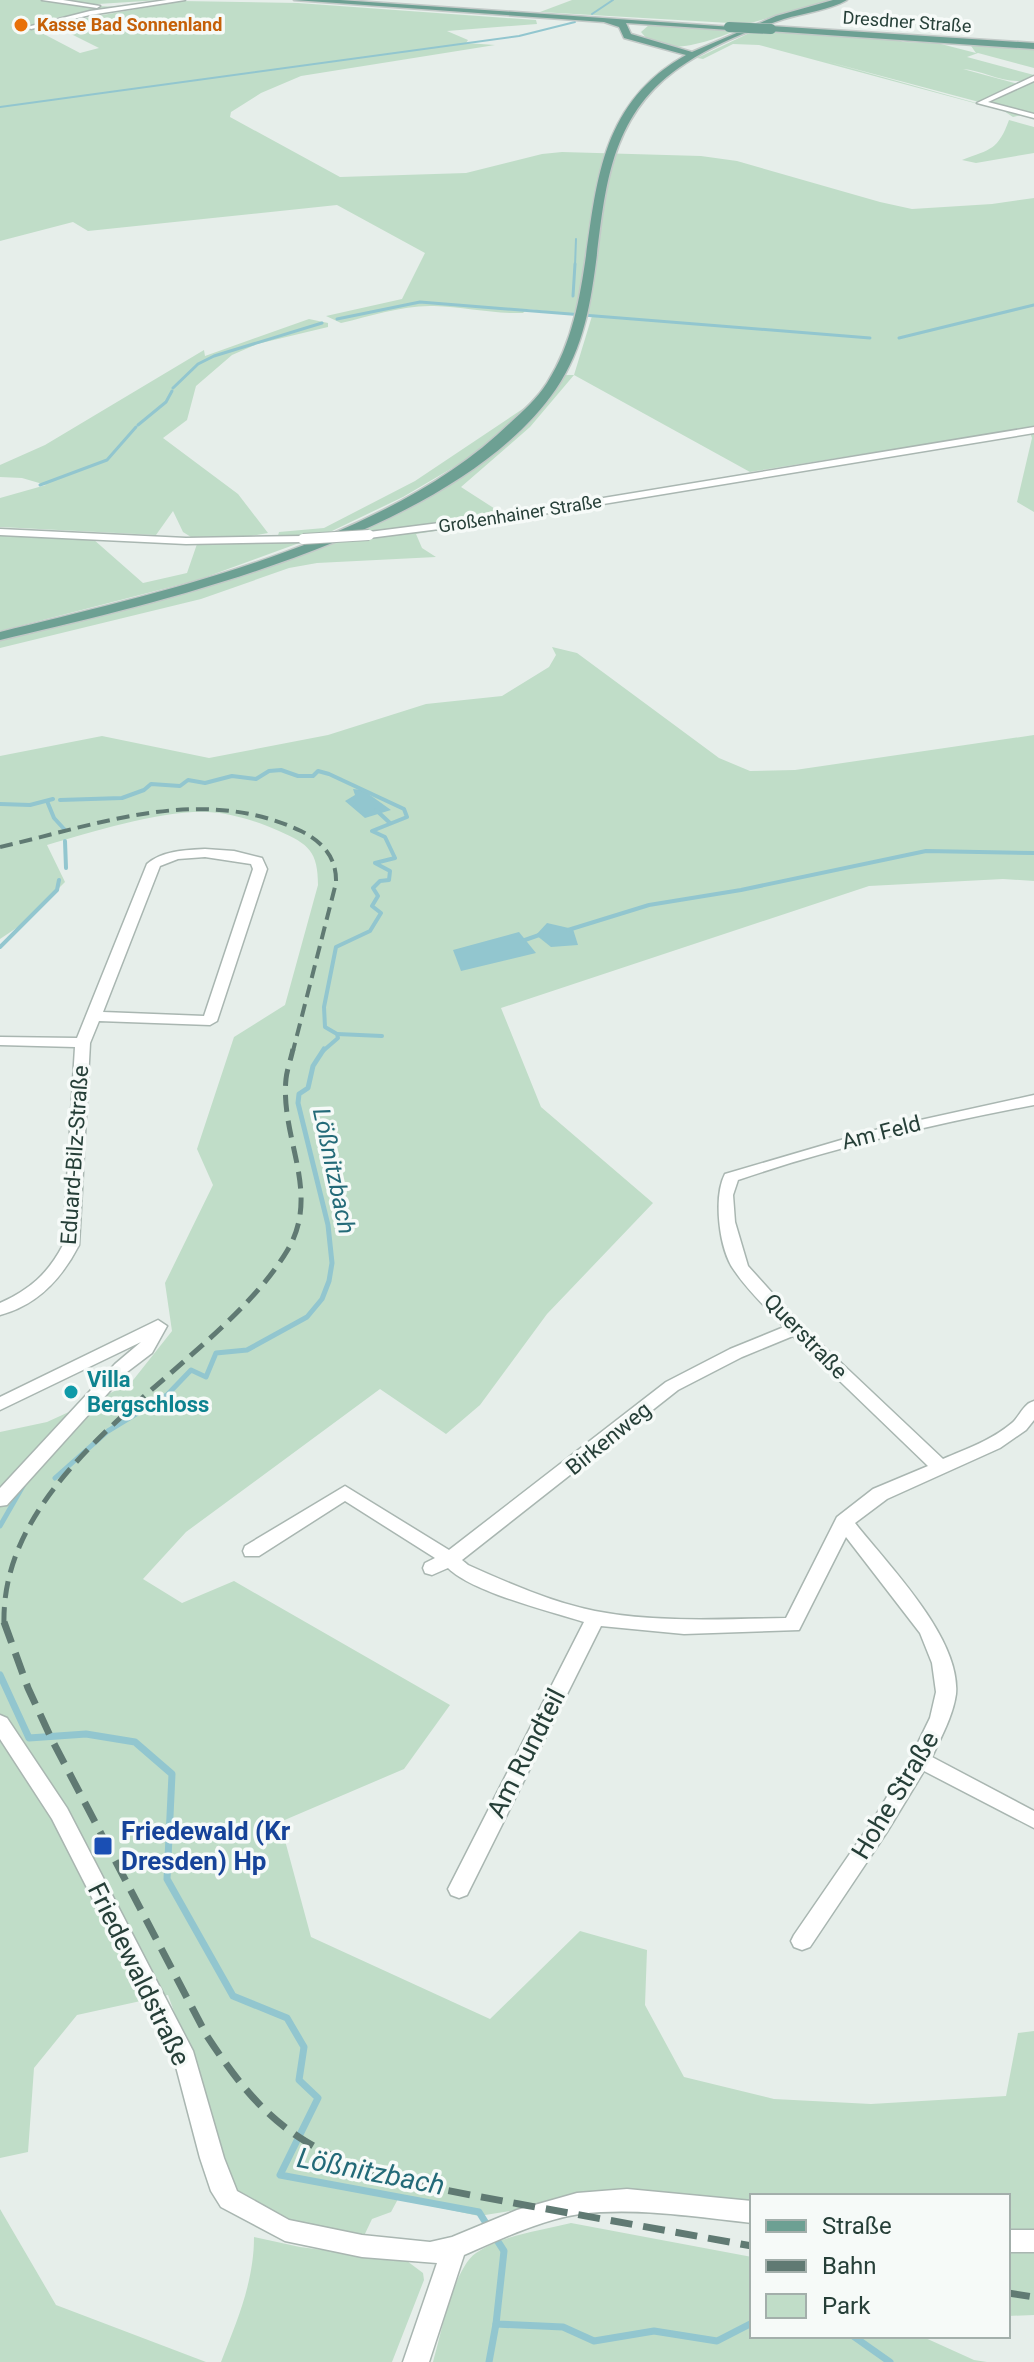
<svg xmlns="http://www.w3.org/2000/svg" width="1034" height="2362" font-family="Roboto,sans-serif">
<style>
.green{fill:#c0ddc8}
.water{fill:#92c6cf}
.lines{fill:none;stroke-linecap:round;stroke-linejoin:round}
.stream-far4{stroke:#92c6cf;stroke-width:2}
.stream-far3{stroke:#92c6cf;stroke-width:3}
.stream-far2{stroke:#92c6cf;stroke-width:4}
.stream-far1{stroke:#92c6cf;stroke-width:5}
.stream{stroke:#92c6cf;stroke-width:7}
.minor-casing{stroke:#a9b6b1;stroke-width:3}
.major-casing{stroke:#c2c9c7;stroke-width:3}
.minor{fill:#fff;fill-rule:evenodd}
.major{fill:#6da093;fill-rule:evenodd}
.rail-far2{stroke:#607a73;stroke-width:4;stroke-dasharray:13 7;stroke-linecap:butt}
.rail-far1{stroke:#607a73;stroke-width:5;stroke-dasharray:17 9;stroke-linecap:butt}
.rail{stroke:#607a73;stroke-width:7;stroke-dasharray:22 11;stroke-linecap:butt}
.minor-bridge-casing{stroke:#a9b6b1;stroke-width:12;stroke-linecap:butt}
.major-bridge-casing{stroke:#c2c9c7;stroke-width:11;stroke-linecap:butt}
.minor-bridge{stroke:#fff;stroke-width:10}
.major-bridge{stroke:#6da093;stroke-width:10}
.food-dot{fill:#e8710a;stroke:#f6faf8;stroke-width:3}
.culture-dot{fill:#0f9aa8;stroke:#f6faf8;stroke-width:3}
.transit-dot{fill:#1a4fb4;stroke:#f6faf8;stroke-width:3}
.labels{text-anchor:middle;stroke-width:7;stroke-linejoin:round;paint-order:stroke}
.far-street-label{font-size:18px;fill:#263f38;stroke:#f6faf8}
.far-food-label{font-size:18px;font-weight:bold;fill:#c56008;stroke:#f6faf8;text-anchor:start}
.street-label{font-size:22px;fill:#263f38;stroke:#f6faf8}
.culture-label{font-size:22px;font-weight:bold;fill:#0d838f;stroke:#f6faf8;text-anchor:start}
.water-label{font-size:24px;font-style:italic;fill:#236a78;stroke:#f6faf8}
.near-street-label{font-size:26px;fill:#263f38;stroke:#f6faf8}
.near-transit-label{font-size:26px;font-weight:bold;fill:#164399;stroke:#f6faf8;text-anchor:start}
.near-water-label{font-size:28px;font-style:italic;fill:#236a78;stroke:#f6faf8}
</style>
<rect width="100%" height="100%" fill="#e6eeea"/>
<g class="green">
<path d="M 0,0 L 161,0 L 98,4 L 98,6 L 121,7 L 37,21 L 51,28 L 38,31 L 80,53 L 99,48 L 55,26 L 58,23 L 181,1 L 298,3 L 536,20 L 537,24 L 447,31 L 468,40 L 466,43 L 495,45 L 301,76 L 261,93 L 231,112 L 230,117 L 340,177 L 466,173 L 542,154 L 562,152 L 701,156 L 737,161 L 880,202 L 912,209 L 992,204 L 1034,198 L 1034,512 L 1017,502 L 1032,438 L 1028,428 L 750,472 L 574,375 L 530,427 L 461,487 L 503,514 L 498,521 L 416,534 L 422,548 L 436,557 L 317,563 L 289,568 L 201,599 L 0,648 L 0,638 L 144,603 L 354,531 L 503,444 L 535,414 L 565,375 L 574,375 L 592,316 L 527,309 L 523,313 C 494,314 464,307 434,306 C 403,305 371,316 341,323 L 326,316 L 402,299 L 425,253 L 337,205 L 88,231 L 73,222 L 0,241 Z"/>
<polygon points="572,0 832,0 747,24 540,12"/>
<path d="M 649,25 L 656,25 L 738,30 C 711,40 663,61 641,32 Z"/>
<path d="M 766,25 L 920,35 L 926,37 L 771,31 L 895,38 L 903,42 L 937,43 L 976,53 L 969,43 L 1034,50 L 1034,68 L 978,53 L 967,57 L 1034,75 C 1017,91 984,70 963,69 L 1018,84 L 979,102 L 825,61 L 987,106 L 986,103 L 1034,80 L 1034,116 L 1020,112 L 1021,115 L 1013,117 L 1004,111 L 759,45 L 733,44 L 703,59 L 697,58 Z"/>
<path d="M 1009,120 L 1034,127 L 1034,153 L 976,163 L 962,160 C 991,149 998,150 1009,120 Z"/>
<polygon points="309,319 328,323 328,327 257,344 232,355 196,386 187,420 163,438 238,494 268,533 251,536 191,537 183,532 173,511 156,535 0,527 0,498 46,485 22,478 0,477 0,465 45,445 204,350 205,356"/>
<polygon points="533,402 471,457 403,497 332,531 198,580 0,631 0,534 93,539 143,583 187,573 197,544 276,543 279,532 324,528 415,481"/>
<path d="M 552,647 L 577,653 L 719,758 L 750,771 L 795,770 L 1034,735 L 1034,881 L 1003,879 L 869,886 L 501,1008 L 541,1107 L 653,1203 L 547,1314 L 480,1405 L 446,1434 L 380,1389 L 186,1532 L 143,1579 L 182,1603 L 234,1581 L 450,1705 L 404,1769 L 280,1822 L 311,1937 L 490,2019 L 580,1931 L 647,1950 L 645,2005 L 684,2077 L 774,2099 L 871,2104 L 1006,2096 L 1018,2033 L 1034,2031 L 1034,2315 L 1008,2316 L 1008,2196 L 752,2196 L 752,2205 L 552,2204 L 479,2216 L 398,2199 L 391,2212 L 372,2219 L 362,2240 L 321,2233 L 241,2201 L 225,2176 L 215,2124 L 168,1995 L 77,2015 L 34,2068 L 28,2152 L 0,2158 L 0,1432 L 47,1422 L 130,1384 L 172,1331 L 165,1283 L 213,1185 L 197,1149 L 234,1037 L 285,1005 L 318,885 C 318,852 309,844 279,831 C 259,822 231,813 208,812 C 162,810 92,832 47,845 L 65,882 L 24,923 L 0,939 L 0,756 L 102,736 L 209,758 L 328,735 L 426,704 L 502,696 L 549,667 L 556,655 Z"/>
<polygon points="0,2209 56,2305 206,2362 0,2362"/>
<path d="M 571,2223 L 752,2257 L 752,2336 L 921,2336 L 974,2360 L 987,2362 L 433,2362 C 441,2335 453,2269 476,2253 C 502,2235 540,2231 571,2223 Z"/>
<path d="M 254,2237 L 300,2247 L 407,2261 L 423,2273 L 424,2280 L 392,2362 L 221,2362 C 237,2321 254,2282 254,2237 Z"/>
</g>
<g class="water">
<polygon points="353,789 363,790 391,810 365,818 345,801 355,795"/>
<polygon points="547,923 573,929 578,945 551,947 536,935"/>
<polygon points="519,932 536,953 461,971 453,950"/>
</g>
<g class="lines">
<g class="stream-far4">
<polyline points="592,14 613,0"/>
<polyline points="0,107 519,36 575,22"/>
<polyline points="575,266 576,239"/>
</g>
<g class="stream-far3">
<polyline points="573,296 575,264"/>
<polyline points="337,319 420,302 870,338"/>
<polyline points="899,338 1034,305"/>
<polyline points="173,388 198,364 214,356 322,323"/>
<polyline points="138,425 166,402 172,391"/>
<polyline points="40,485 107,460 136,427"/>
</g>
<g class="stream-far2">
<polyline points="60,800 122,798 144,790 151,784 180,786 188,780 205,783 232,776 256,779 269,771 281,770 298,776 313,776 318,771 329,774 404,809 407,817 372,831 385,837 395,858 375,863 390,871 389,880 380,881 373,888 378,896 372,906 381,913 370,931 336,947 324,1007 325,1027 337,1034 338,1038 323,1051"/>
<polyline points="47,801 54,818 65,830"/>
<polyline points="0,804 30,805 53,799"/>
<polyline points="376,810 390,823"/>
<polyline points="65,841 66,868"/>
<polyline points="568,930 649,905 741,890 926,851 1034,853"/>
<polyline points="522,941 542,934"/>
<polyline points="0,947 57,890 59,880"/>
<polyline points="337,1034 382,1036"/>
</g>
<g class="stream-far1">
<polyline points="55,1478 108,1431 167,1395 191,1370 206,1377 216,1353 247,1350 307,1317 322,1299 329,1281 332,1263 328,1225 298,1103 299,1094 308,1088 313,1066 324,1049"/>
<polyline points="0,1526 23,1486"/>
</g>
<g class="stream">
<polyline points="0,1675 29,1738 86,1734 135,1742 172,1774 167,1879 233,1996 287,2018 304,2047 299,2080 318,2098 280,2175 479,2212 489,2228"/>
<polyline points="495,2237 504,2251 496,2324 563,2327 594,2341 654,2331 717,2341 752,2323"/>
<polyline points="853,2336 890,2362"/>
<polyline points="489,2362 496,2324"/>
</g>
<defs>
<g id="minor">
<polygon points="42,0 63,0 100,6 97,8"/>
<polygon points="167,0 185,0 90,15 31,29 27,27 90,11"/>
<polygon points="1034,76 1034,81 988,102 1034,114 1034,118 977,103"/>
<polygon points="1034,427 1034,433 494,522 369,538 363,535 369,532 494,516"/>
<polygon points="0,529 186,538 303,536 309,539 303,542 186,544 0,535"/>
<path d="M 205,849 L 234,851 L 262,858 L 267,869 L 217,1021 L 210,1025 L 99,1021 L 90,1043 L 79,1245 C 62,1278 38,1305 0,1315 L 0,1303 C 29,1290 48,1274 63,1245 L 75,1047 L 0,1045 L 0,1037 L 77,1038 L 147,864 C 162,851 185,850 205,849 ZM 205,857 L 251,864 L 253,869 L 204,1016 L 103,1012 L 160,866 L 178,859 Z"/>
<path d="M 1034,1095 L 1034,1105 C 934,1124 835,1147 738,1180 L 733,1195 L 735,1222 L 748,1266 L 801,1325 L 943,1459 C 966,1449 992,1440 1012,1423 C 1020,1416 1023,1404 1034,1401 L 1034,1420 L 1026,1430 L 1000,1448 L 887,1499 L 855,1523 C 888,1565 961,1638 956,1694 C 953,1716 941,1737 932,1757 L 1034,1811 L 1034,1828 L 924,1771 L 887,1832 L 810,1947 L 802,1950 L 794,1947 L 791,1941 L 794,1935 L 873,1820 L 911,1757 L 930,1718 L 936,1692 L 932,1663 L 920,1633 L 846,1537 L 799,1630 L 684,1634 L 601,1626 L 467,1895 L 459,1898 L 451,1895 L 448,1889 L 584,1622 C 549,1611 472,1592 448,1568 L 432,1575 L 425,1573 L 423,1568 L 425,1563 L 435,1558 L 345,1501 L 259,1556 L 245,1556 L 243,1551 L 245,1546 L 345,1486 L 449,1550 L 666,1382 L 730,1349 L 784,1327 C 768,1309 748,1291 734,1270 C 719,1249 713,1197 725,1174 L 875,1130 ZM 793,1336 L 928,1466 L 873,1489 L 837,1517 L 786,1618 C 723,1619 657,1623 595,1611 C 551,1602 508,1583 468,1565 L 462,1560 L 678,1390 L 742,1357 Z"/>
<polygon points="158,1320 167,1326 152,1353 127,1372 7,1505 0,1506 0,1488 115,1364 141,1342 0,1410 0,1397"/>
<path d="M 0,1715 L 7,1718 L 67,1808 L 193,2051 L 224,2158 L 237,2191 L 289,2220 L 362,2235 L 430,2242 L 452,2237 L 517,2210 L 577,2193 L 627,2189 L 752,2201 L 752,2223 C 695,2217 637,2207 580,2214 C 540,2220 501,2239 464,2255 L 429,2362 L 403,2362 L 437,2263 L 362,2257 L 285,2241 L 221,2207 L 211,2191 L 200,2158 L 174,2059 L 52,1819 L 0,1739 Z"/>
<rect x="1008" y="2230" width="26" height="22"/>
</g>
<g id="major">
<path d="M 294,0 L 340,0 L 733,27 L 729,30 L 626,23 L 631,34 L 692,52 L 776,16 L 833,0 L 847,0 C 830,10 804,13 784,19 C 750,30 715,44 686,63 C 564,141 627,285 556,389 C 456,535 165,601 0,640 L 0,632 C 163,592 387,543 510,423 C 523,411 537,399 547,383 C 615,277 556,127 686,55 L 624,38 L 619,27 L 604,22 Z"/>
<polygon points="771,26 1034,43 1034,49 768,31"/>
</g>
</defs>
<use href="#minor" class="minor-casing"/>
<use href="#major" class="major-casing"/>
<use href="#minor" class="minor"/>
<use href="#major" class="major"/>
<path class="rail-far2" d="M 0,847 C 101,824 201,784 301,831 C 323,842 337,858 336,883 L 293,1051"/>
<path class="rail-far1" d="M 4,1624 C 0,1461 217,1368 287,1251 C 322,1193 280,1139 286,1079 C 287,1069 291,1059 293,1049"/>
<g class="rail">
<path d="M 4,1622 L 28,1688 L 52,1740 L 207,2036 C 234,2077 262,2115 305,2141 C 369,2180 447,2190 519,2204 C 597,2218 674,2232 752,2246"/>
<polyline points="1008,2293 1034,2297"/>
</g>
<defs>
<polyline id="minor-bridge" points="303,539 369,535"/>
<polyline id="major-bridge" points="729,27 771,29"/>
</defs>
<use href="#minor-bridge" class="minor-bridge-casing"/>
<use href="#major-bridge" class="major-bridge-casing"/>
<use href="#minor-bridge" class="minor-bridge"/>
<use href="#major-bridge" class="major-bridge"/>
</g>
<circle class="food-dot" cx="21" cy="25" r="8"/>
<circle class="culture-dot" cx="71" cy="1392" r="8"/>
<rect class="transit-dot" x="93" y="1836" width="20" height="20" rx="4"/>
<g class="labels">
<g class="far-street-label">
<text transform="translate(907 22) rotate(4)" y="6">Dresdner Straße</text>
<text transform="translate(520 514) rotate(-9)" y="6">Großenhainer Straße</text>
</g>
<g class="far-food-label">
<text x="37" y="31">Kasse Bad Sonnenland</text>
</g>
<g class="street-label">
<text transform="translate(881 1132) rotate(-14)" y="8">Am Feld</text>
<text transform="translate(74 1155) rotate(-86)" y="8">Eduard-Bilz-Straße</text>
<text transform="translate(806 1336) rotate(46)" y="8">Querstraße</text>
<text transform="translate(608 1438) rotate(-39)" y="8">Birkenweg</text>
</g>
<g class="culture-label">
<text x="87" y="1387">Villa<tspan x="87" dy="25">Bergschloss</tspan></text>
</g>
<g class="water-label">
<text transform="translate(334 1171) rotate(78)" y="8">Lößnitzbach</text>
</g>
<g class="near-street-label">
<text transform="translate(526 1753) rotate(-63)" y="9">Am Rundteil</text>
<text transform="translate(895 1795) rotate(-59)" y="9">Hohe Straße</text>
<text transform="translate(139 1974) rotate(64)" y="9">Friedewaldstraße</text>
</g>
<g class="near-transit-label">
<text x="121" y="1840">Friedewald (Kr<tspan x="121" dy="30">Dresden) Hp</tspan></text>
</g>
<g class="near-water-label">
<text transform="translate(371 2171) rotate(11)" y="10">Lößnitzbach</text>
</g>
</g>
<rect x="750" y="2194" width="260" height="144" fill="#f6faf8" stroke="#a3afab" stroke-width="2"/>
<rect x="766" y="2220" width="40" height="12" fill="#6da093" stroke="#a3afab" stroke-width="2"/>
<text x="822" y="2234" font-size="24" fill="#263f38">Straße</text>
<rect x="766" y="2260" width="40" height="12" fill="#607a73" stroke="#a3afab" stroke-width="2"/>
<text x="822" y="2274" font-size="24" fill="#263f38">Bahn</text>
<rect x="766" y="2294" width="40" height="24" fill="#c0ddc8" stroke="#a3afab" stroke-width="2"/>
<text x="822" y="2314" font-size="24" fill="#263f38">Park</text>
</svg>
